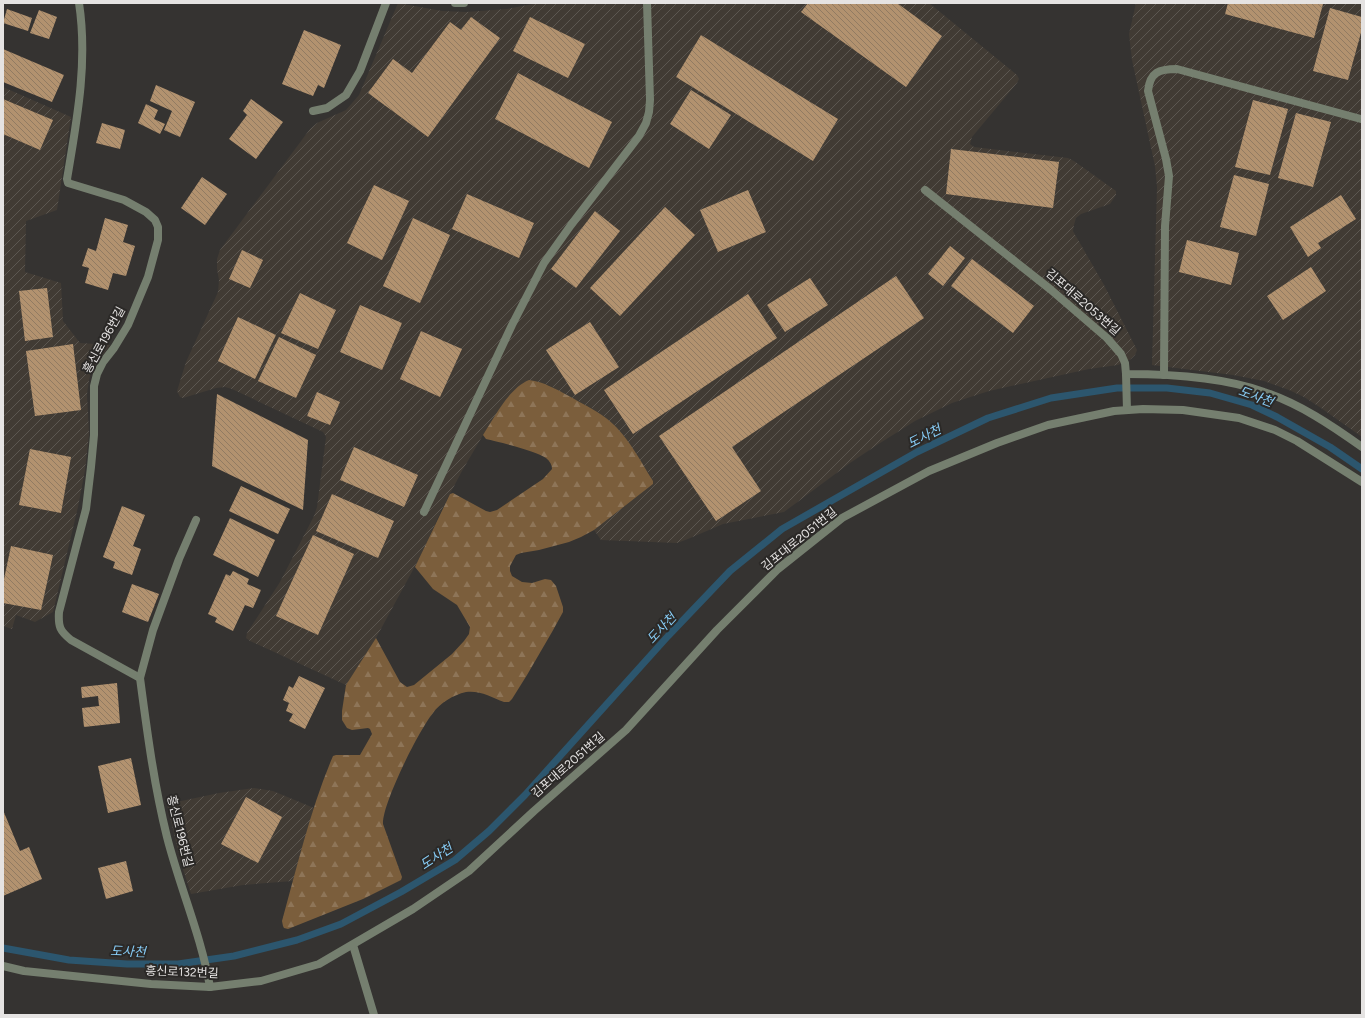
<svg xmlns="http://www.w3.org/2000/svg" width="1365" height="1018" font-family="Figtree,'Noto Sans KR',sans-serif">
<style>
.industrial{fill:url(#industrial-furrows)}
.forest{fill:url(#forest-firs)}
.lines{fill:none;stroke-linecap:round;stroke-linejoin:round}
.stream{stroke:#2c566e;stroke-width:7}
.building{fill:url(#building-back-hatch)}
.lane{stroke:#757f6f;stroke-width:8}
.labels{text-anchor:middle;stroke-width:4;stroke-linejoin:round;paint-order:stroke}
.street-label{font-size:12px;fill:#e5e3e2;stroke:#2b2927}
.water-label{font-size:13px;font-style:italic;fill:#87ccf6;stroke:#2b2927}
</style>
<defs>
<pattern id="industrial-furrows" width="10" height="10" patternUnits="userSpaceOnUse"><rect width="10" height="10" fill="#413b34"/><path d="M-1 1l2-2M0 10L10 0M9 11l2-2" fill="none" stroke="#5c5751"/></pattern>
<pattern id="forest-firs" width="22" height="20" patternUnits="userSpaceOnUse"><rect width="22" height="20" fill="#7b5e3c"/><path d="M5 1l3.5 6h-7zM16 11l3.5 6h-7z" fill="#8e7558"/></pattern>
<pattern id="building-back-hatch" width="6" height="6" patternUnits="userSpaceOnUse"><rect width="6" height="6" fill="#b2926f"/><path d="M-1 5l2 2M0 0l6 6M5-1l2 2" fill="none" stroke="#917b62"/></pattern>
</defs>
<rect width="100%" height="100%" fill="#353331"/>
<g class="industrial">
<polygon points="398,3 442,11 466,12 507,9 538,3 929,3 1017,75 1019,79 1017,83 972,137 970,144 974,147 1068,158 1074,161 1116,191 1116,195 1110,204 1081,214 1076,218 1074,225 1073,231 1104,285 1137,350 1135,355 1131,359 1118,365 1089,369 989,391 952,403 915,421 877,445 850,463 784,512 723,524 688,539 677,543 601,540 594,530 653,484 653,481 636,453 617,428 606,418 591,408 548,385 510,395 483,435 462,471 442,509 420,557 376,638 346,685 250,641 246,638 247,633 280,582 314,516 317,507 326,437 323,432 232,389 225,387 216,388 183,398 180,397 177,391 186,362 218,292 219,280 217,269 217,259 220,250 310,129 317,123 346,110 359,95"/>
<polygon points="1136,3 1362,3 1362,437 1321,408 1304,397 1289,390 1264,381 1233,375 1152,365 1157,187 1155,166 1132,60 1129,34"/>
<polygon points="3,87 71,117 57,210 26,221 25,272 61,283 63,321 80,343 110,345 92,369 89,380 87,394 89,434 85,470 78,507 53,612 35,622 16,615 12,629 3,626"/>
<polygon points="254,788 273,791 314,808 293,881 243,885 191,894 181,863 167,804 219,793"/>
</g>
<path class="forest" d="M 529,380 C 544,382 556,389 569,396 C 581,403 594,409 606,418 C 626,433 640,460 653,481 L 653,484 L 594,530 L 581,537 L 569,542 L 539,550 L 521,553 L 516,555 L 510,566 L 510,571 L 512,576 L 522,582 L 532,583 L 545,579 L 551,580 L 556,586 L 563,607 L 563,612 L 552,632 L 527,675 L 512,699 L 509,702 L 504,702 C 492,697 479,690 466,692 C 453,695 440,703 433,713 C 419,730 382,804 383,824 L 402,877 L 401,880 L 363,899 L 288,929 L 284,928 L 283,926 L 282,921 C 297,867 311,807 333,756 L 336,755 L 360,755 L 372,734 L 370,729 L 368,728 L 352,730 L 347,728 L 342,720 L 342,711 L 346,685 L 376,638 L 400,682 L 407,687 L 414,685 L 452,654 L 464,641 L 469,634 L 470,627 L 457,605 L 433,589 L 415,567 L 450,494 L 453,493 L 486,511 L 490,512 L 497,510 L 543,479 L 552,469 C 552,465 550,461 546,458 C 537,451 499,442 486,439 L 483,435 C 494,418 509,388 529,380 Z"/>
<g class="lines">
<polyline class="stream" points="3,948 69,960 127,964 178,964 234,956 297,940 341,924 401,892 455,860 489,831 525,795 668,636 730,571 782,529 917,452 988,418 1051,398 1117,388 1167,388 1210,393 1252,405 1277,417 1330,447 1362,469"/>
</g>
<g class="building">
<polygon points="808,3 897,3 942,36 906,87 801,12"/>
<polygon points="1228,3 1319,3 1323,4 1314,38 1225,14"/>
<polygon points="1330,8 1362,17 1362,29 1348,80 1313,71"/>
<polygon points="7,9 32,18 28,31 3,23"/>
<polygon points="39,10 57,17 49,39 30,33"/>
<polygon points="471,17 500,38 428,137 368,93 393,59 412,73 450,22 461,30"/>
<polygon points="530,17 585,44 568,78 513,51"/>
<polygon points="304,30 341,45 324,88 318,85 313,96 282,84"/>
<polygon points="701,35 838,119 813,161 676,77"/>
<polygon points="3,49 64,75 52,102 3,82"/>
<polygon points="518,73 612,122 589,168 495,119"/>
<polygon points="156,85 195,102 180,137 164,130 172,111 150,101"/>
<polygon points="691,90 731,115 709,149 670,124"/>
<polygon points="3,99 53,120 40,150 3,134"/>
<polygon points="251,99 283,122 256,159 229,139 247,115 243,111"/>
<polygon points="1253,100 1288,109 1270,175 1235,167"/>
<polygon points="146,104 158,110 154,119 165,124 160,134 138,123"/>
<polygon points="1296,113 1331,122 1313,187 1278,178"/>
<polygon points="102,123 125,130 120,149 96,143"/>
<polygon points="951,149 1059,162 1053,208 946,194"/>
<polygon points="1234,175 1269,184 1256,236 1220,227"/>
<polygon points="202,177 227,194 205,225 181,208"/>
<polygon points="374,185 409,201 382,260 347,243"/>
<polygon points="748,190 766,232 718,252 700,210"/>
<polygon points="467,194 534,223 519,258 452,229"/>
<polygon points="1341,195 1356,219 1318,243 1321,248 1308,257 1290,227"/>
<polygon points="665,207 695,235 620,316 590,288"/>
<polygon points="595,211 620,231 576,288 551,269"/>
<polygon points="105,218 128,225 123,242 135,246 126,276 113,273 108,290 85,283 89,268 82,266 88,248 96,251"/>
<polygon points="413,218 450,235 420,303 383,286"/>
<polygon points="1187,240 1239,253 1231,285 1179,272"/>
<polygon points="950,246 965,258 943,286 928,274"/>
<polygon points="242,250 263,260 250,288 229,279"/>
<polygon points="972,259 1034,306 1013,333 951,286"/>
<polygon points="1311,267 1326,291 1283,320 1267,296"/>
<polygon points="896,276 924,318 732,447 761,491 716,521 659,436"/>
<polygon points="810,278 828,305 785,332 767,305"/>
<polygon points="47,288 53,337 25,341 19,291"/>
<polygon points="300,293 336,310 318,349 281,333"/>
<polygon points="748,294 777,338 633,434 604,390"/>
<polygon points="360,305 402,323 382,370 340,352"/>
<polygon points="238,317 276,335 255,379 218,361"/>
<polygon points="590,322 619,367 575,395 546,350"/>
<polygon points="421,331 462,349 440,397 400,379"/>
<polygon points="279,337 316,355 296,398 258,381"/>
<polygon points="73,344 81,410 35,416 26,351"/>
<polygon points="317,392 340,402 330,425 307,416"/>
<polygon points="217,394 308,440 303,510 212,466"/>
<polygon points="354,447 418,475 404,507 340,480"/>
<polygon points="30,449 71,457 61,513 19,505"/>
<polygon points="241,486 290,509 278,534 229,511"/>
<polygon points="332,494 394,521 378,558 316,531"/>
<polygon points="122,506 145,515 133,546 141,549 132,575 113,568 115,562 103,557"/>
<polygon points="230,518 275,540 258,577 213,555"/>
<polygon points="313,535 354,554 318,635 276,616"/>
<polygon points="11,546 53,555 41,610 3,603 3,584"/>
<polygon points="233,571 249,579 247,584 261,590 253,608 245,605 233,631 215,622 217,618 208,614 226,574 230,576"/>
<polygon points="132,584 159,594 148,622 122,612"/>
<polygon points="299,676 325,688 305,729 289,721 293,714 286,711 289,703 283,700 289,686 293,688"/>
<polygon points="117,683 120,723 84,727 82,708 99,706 98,696 82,698 81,687"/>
<polygon points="131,758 141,805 108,813 98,766"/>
<polygon points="246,797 282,817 258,863 221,844"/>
<polygon points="3,810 20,851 29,847 42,879 3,896"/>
<polygon points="126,861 133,891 106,899 98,868"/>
</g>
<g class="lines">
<g class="lane">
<path d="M 79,3 C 88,62 77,120 67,179 L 68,183 L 124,200 L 146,212 L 155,220 L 158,227 L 158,240 L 148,277 L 128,325 L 114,348 L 103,362 L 97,374 L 94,386 L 94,435 L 91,467 L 86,509 L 59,612 C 58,627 60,631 71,640 L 140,678 C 147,731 154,785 167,837 C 180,888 201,935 210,987"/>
<polyline points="455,3 464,3"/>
<polyline points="313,111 327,108 346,95 360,71 386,3"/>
<path d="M 925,190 L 1050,289 L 1107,338 L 1121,354 L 1125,363 L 1126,374 C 1169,374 1223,377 1264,392 C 1300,404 1331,425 1362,447"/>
<polyline points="1126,374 1127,410"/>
<path d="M 1164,375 L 1165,226 L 1169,176 L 1166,159 L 1148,91 C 1150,72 1159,69 1177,69 L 1361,119"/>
<polyline points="424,512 512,325 544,263 571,225 639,136 646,123 649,112 650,100 647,3"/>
<polyline points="140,678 153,630 179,559 196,520"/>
<polyline points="353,945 374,1015"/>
<polyline points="3,966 24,971 151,984 210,987 261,981 319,964 413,909 469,871 534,811 626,730 717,630 778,569 842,518 929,471 997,443 1048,425 1114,411 1143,409 1183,410 1239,418 1275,430 1297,441 1362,482"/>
</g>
</g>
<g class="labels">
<g class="street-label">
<text transform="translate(1083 302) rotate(41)" y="4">김포대로2053번길</text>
<text transform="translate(104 340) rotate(-61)" y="4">흥신로196번길</text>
<text transform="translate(799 539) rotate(-39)" y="4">김포대로2051번길</text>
<text transform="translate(568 765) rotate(-41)" y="4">김포대로2051번길</text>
<text transform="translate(180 831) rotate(76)" y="4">흥신로196번길</text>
<text transform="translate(182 972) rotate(2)" y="4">흥신로132번길</text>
</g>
<g class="water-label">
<text transform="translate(1256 396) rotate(20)" y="5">도사천</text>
<text transform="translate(924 436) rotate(-27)" y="5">도사천</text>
<text transform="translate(661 628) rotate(-47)" y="5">도사천</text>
<text transform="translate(436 856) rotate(-33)" y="5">도사천</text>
<text transform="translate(128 951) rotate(2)" y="5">도사천</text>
</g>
</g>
<rect width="1365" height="1018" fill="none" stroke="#e5e3e2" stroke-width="8"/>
</svg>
